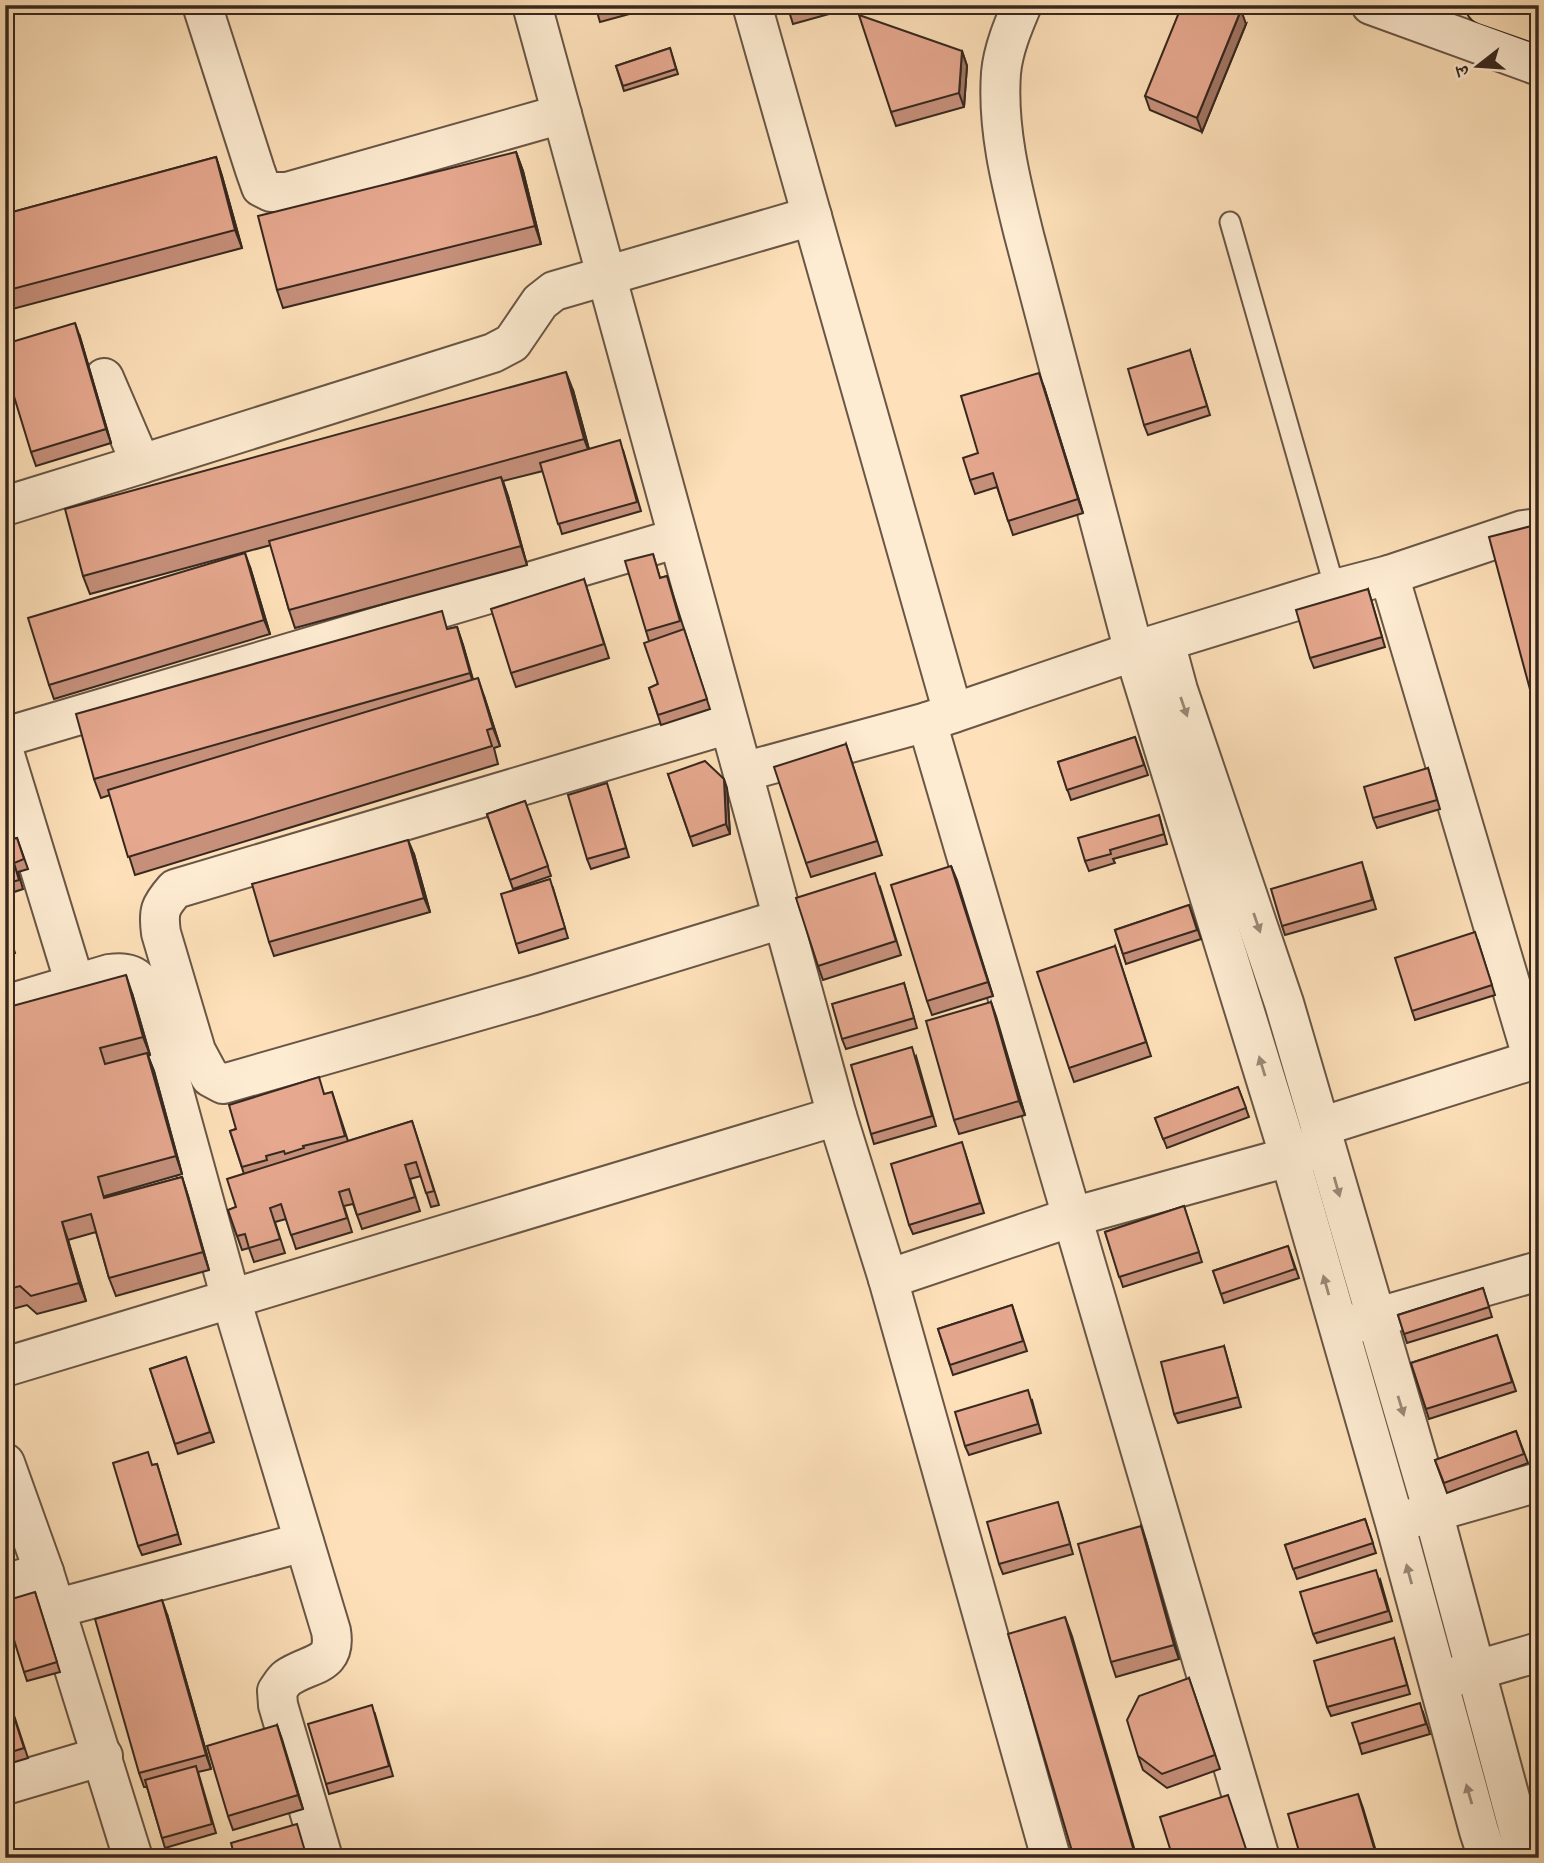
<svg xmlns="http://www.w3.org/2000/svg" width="1544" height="1863" font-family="'Old Standard TT','Noto Serif Devanagari',serif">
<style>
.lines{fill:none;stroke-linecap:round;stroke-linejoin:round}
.service-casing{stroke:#695646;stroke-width:23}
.minor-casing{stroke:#695646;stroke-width:42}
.tertiary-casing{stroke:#695646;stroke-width:42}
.trunk-casing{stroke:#37281f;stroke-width:42}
.service{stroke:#feecd2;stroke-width:19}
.minor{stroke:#feecd2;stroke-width:38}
.tertiary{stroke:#feecd2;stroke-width:38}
.trunk{stroke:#fee1ba;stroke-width:38}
.wall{fill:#c6907b;stroke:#37281f;stroke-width:2}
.shaded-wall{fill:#a17664;stroke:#37281f;stroke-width:2}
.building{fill:#e6a88f;stroke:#37281f;stroke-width:2}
.oneway{fill:#9a8a78}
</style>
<rect width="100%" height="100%" fill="#fee1ba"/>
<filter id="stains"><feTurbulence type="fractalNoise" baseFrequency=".00286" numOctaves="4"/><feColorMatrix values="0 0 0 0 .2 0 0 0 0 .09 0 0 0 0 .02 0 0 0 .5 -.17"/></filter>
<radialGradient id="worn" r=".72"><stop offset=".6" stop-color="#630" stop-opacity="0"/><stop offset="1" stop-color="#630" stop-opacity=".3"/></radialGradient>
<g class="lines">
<defs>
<polyline id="service" points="1230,222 1335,589"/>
<g id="minor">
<polyline points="202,5 255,170 261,187 271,192 287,192 562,114"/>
<polyline points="752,5 953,713"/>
<path d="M 1022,5 C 1013,26 1003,50 1001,73 C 997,128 1011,183 1024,235 L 1134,652 L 1290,1158 L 1395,1523 L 1479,1831 L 1486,1852 L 1491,1858"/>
<polyline points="104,378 141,464 493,353 512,343 540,302 554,291 812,216"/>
<polyline points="5,506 141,464"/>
<polyline points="1389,575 1533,1060"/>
<polyline points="1165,642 1178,690 1284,1003 1433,1512 1520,1835 1522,1858"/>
<polyline points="927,722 1260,1858"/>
<path d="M 729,724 L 175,889 C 160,906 158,911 161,933 L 196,1051 L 210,1077 L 223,1084 L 534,995 L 782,919"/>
<polyline points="5,737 678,538"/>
<polyline points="5,755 75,984"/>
<polyline points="743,772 927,722 1150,646 1335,589 1389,575 1523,530 1539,528"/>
<path d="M 5,1005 L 109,974 C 136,971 139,978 149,1001 L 231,1299 L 331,1631 C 337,1667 310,1662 287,1678 C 283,1681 280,1687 277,1691 L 278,1705 L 323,1858"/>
<polyline points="837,1116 888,1279"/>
<polyline points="1320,1127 1539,1058"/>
<polyline points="1350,1325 1539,1271"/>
<polyline points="5,1367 837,1116 532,5"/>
<polyline points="5,1463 44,1572 133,1858"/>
<polyline points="1409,1519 1539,1482"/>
<polyline points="5,1584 44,1572"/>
<polyline points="54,1609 304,1542"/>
<polyline points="1453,1677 1539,1652"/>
<polyline points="5,1785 103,1756"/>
<polyline points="1051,1858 888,1279 1072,1217 1314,1150"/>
</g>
<polyline id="tertiary" points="1371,5 1539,66"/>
<polyline id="trunk" points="1485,5 1539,24"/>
</defs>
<use href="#service" class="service-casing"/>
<use href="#minor" class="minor-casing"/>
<use href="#tertiary" class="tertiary-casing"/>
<use href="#trunk" class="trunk-casing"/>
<use href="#service" class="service"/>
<use href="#minor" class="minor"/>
<use href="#tertiary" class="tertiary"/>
<use href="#trunk" class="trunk"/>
</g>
<g class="wall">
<polygon points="595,5 658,5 659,6 600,22"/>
<polygon points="787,5 858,5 858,6 793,24"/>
<polygon points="1246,24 1202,132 1150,110 1145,96"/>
<polygon points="670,48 678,74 624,91 616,66"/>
<polygon points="962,51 967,66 964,107 896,126 891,112"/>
<polygon points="516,152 523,171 541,244 283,308 277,290"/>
<polygon points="216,157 222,176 242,248 5,311 5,214"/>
<polygon points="80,337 111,443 36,466 31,452"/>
<polygon points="1190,350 1210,415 1148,435 1144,425"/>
<polygon points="1044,387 1083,513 1013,535 997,487 975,494 970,480 978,453"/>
<polygon points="573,390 589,449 623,450 641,511 562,534 543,471 503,481 508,496 527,565 295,628 289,610 271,545 90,594 83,576"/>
<polygon points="653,554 660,578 667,576 684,629 710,709 661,725 649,688 658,684 649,641 646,631"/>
<polygon points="250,567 270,634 54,699 49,685"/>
<polygon points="584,579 609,658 516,687 511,673"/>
<polygon points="1368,589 1385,647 1314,668 1310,658"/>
<polygon points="457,627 463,645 473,679 484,696 500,746 494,748 498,764 135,875 110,795 101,798 94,779 449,629"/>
<polygon points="1135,737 1148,775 1071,800 1058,762"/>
<polygon points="846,744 882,855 811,877 806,863"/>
<polygon points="1428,768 1440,809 1377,828 1373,818"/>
<polygon points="668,774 727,788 730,834 693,846"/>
<polygon points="610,793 629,857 591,869 587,859"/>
<polygon points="525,801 551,876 513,889 487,814"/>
<polygon points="5,814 13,839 17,838 28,869 18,872 23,889 5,895"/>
<polygon points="1159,815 1167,844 1113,859 1115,863 1089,871 1085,861"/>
<polygon points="414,854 430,912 274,956 269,942"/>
<polygon points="951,866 993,996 932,1015 927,1001"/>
<polygon points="1365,872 1376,909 1285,935 1282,926"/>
<polygon points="880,887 901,955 823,980 818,966"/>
<polygon points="553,888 568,938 519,953 516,944"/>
<polygon points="1189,905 1201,939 1126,964 1115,930"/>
<polygon points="5,920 15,953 5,956"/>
<polygon points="1478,941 1495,995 1415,1020 1412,1011"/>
<polygon points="1115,946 1151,1056 1074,1082 1069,1068"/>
<polygon points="904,983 917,1028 846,1049 842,1039"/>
<polygon points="132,993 150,1055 148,1056 154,1071 182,1174 105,1196 105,1198 182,1177 188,1196 209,1270 116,1296 109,1278 96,1232 68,1240 86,1301 37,1314 27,1305 5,1311 5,1008"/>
<polygon points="991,1002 1025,1115 959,1134 954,1120"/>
<polygon points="916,1056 936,1126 874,1144 871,1134"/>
<polygon points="1238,1087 1249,1117 1167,1148 1155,1118"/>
<polygon points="332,1092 348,1141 412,1121 439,1205 431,1207 421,1176 410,1179 420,1211 362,1229 353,1204 344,1206 352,1232 296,1249 286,1219 275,1222 285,1253 254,1262 249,1248 242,1250 228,1210 236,1207 244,1174 230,1131"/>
<polygon points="965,1152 984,1213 913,1234 909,1225"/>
<polygon points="1184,1206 1202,1262 1123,1287 1105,1232"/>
<polygon points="1288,1246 1299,1278 1224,1303 1213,1271"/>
<polygon points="1483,1288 1492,1317 1407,1343 1398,1315"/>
<polygon points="1012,1305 1027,1351 953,1375 938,1329"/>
<polygon points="1497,1335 1516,1391 1429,1419 1411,1363"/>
<polygon points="1224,1346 1241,1407 1178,1423 1174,1414"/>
<polygon points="186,1357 214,1442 178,1454 150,1369"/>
<polygon points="1032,1400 1041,1433 969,1455 965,1446"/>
<polygon points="1516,1431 1528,1463 1447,1493 1435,1460"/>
<polygon points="157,1464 181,1544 142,1555 138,1546 153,1465"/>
<polygon points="1061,1512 1073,1554 1003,1574 999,1564"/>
<polygon points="1365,1519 1376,1553 1297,1579 1285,1545"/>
<polygon points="1141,1526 1146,1541 1179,1659 1116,1677 1111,1662"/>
<polygon points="1380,1579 1392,1621 1317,1643 1313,1634"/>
<polygon points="35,1592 60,1672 27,1681 24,1672"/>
<polygon points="167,1614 211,1769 198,1772 216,1833 165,1848 147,1787 144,1787 139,1773"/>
<polygon points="1394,1638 1410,1694 1331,1716 1327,1707"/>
<polygon points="1189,1678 1220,1769 1167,1788 1143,1770 1138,1756"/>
<polygon points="5,1688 28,1758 5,1765"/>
<polygon points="1423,1712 1430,1734 1362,1754 1359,1744"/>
<polygon points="375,1714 393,1776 329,1794 326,1784"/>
<polygon points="277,1725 303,1809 233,1830 228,1816"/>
</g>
<g class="shaded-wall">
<polygon points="1241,10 1246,24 1202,132 1197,118"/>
<polygon points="962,51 967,66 964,107 959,93"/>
<polygon points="516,152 523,171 541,244 535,226"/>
<polygon points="216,157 222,176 242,248 235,230"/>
<polygon points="75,323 80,337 111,443 106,429"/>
<polygon points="566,372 573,390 591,457 584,439"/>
<polygon points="1039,373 1044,387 1083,513 1078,499"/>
<polygon points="501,477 508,496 527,565 521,546"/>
<polygon points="245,553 250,567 270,634 264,620"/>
<polygon points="457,627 463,645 476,692 470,673"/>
<polygon points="478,678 484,696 500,746 493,728"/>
<polygon points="724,779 727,788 730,834 726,824"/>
<polygon points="408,840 414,854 430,912 424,898"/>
<polygon points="951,866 957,880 993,996 988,982"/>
<polygon points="126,975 132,993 150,1055 143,1037"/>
<polygon points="991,1002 996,1016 1025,1115 1019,1101"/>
<polygon points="147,1053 154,1071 182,1174 176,1156"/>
<polygon points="182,1177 188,1196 209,1270 203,1252"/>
<polygon points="62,1222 68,1240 86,1301 79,1283"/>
<polygon points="1141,1526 1146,1541 1179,1659 1174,1645"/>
<polygon points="162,1600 167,1614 211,1769 206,1755"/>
<polygon points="1065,1617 1072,1636 1137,1858 1136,1858"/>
<polygon points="277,1725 282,1739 303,1809 298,1795"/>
<polygon points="1358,1794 1363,1808 1378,1858 1377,1858"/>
</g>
<g class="building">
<polygon points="595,5 621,5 597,12"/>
<polygon points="787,5 805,5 788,10"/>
<polygon points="1182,5 1229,5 1241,10 1197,118 1145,96"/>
<polygon points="859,15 962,51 959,93 891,112"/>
<polygon points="670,48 676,69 623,86 616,66"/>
<polygon points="516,152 535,226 277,290 258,216"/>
<polygon points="216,157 235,230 5,291 5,214"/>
<polygon points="75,323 106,429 31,452 5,367 5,344"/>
<polygon points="1190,350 1207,406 1144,425 1128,369"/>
<polygon points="566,372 584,439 83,576 65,509"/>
<polygon points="1039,373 1078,499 1008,521 993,473 970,480 963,458 978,453 961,396"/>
<polygon points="620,440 637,502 558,524 540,463"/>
<polygon points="501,477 521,546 289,610 269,541"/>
<polygon points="1539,524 1539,723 1489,537"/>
<polygon points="245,553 264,620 49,685 28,618"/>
<polygon points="653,554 660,578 667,576 680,621 646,631 625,561"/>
<polygon points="584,579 604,644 511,673 491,609"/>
<polygon points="1368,589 1382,637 1310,658 1296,610"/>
<polygon points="442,611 447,629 457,627 470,673 94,779 76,714"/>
<polygon points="684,629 707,699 658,715 649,688 658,684 644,643"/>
<polygon points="478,678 493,728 487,730 492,746 128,857 108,790"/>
<polygon points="1135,737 1144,765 1067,790 1058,762"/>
<polygon points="846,744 877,841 806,863 774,767"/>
<polygon points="705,761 724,779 726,824 690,837 668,774"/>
<polygon points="1428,768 1437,800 1373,818 1364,787"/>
<polygon points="607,783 626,848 587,859 568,795"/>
<polygon points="525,801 548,866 510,880 487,814"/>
<polygon points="1159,815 1164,834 1110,850 1111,854 1085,861 1078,838"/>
<polygon points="5,816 12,838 5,840"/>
<polygon points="17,838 24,859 14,863 19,880 5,884 5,841"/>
<polygon points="408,840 424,898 269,942 252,884"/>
<polygon points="1362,862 1372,900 1282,926 1271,889"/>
<polygon points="951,866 988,982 927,1001 891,885"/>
<polygon points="875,873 896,941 818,966 796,898"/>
<polygon points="550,879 565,928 516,944 501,894"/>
<polygon points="1189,905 1197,930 1123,954 1115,930"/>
<polygon points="5,923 11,944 5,945"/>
<polygon points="1475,932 1492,985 1412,1011 1395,958"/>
<polygon points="1115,946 1146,1042 1069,1068 1037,972"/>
<polygon points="126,975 143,1037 100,1048 105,1064 147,1053 176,1156 98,1177 104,1198 182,1177 203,1252 109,1278 91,1214 62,1222 79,1283 31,1296 20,1286 5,1290 5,1008"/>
<polygon points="904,983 914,1018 842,1039 832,1004"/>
<polygon points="991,1002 1019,1101 954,1120 926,1021"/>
<polygon points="912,1047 932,1116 871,1134 851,1065"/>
<polygon points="319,1077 324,1094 332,1092 345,1136 303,1146 304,1148 285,1154 284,1151 266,1156 267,1160 242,1167 230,1131 236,1129 229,1105"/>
<polygon points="1238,1087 1246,1108 1163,1139 1155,1118"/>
<polygon points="412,1121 434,1191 426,1193 416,1162 405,1165 415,1197 357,1215 349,1189 339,1192 347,1218 291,1235 281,1204 270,1208 280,1239 249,1248 245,1234 237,1236 228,1210 236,1207 227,1179"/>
<polygon points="962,1142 980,1203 909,1225 891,1164"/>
<polygon points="1184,1206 1199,1252 1119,1277 1105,1232"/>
<polygon points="1288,1246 1295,1269 1221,1294 1213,1271"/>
<polygon points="1483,1288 1489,1307 1404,1334 1398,1315"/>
<polygon points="1012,1305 1023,1341 950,1365 938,1329"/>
<polygon points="1497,1335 1512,1382 1426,1409 1411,1363"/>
<polygon points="1224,1346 1238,1397 1174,1414 1161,1362"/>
<polygon points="186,1357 210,1432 175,1444 150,1369"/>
<polygon points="1028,1390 1038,1424 965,1446 955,1412"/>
<polygon points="1516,1431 1524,1454 1444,1483 1435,1460"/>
<polygon points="148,1452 152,1465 157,1464 178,1534 138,1546 113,1463"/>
<polygon points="1058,1502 1070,1544 999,1564 987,1522"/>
<polygon points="1365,1519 1373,1543 1293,1569 1285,1545"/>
<polygon points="1141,1526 1174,1645 1111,1662 1078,1544"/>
<polygon points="1376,1570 1388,1611 1313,1634 1300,1592"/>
<polygon points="35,1592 57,1662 24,1672 5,1611 5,1601"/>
<polygon points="162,1600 206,1755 139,1773 95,1619"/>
<polygon points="1065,1617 1136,1858 1074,1858 1008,1634"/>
<polygon points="1394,1638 1407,1685 1327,1707 1314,1661"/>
<polygon points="1189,1678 1215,1755 1162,1774 1138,1756 1127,1720 1139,1696"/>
<polygon points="5,1689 24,1748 5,1754"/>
<polygon points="1420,1703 1426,1724 1359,1744 1352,1723"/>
<polygon points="372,1705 389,1766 326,1784 308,1724"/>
<polygon points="277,1725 298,1795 228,1816 207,1746"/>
<polygon points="196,1766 212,1824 162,1838 145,1780"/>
<polygon points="1358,1794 1377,1858 1301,1858 1288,1814"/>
<polygon points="1228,1795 1249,1858 1173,1858 1160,1817"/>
<polygon points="297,1824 307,1858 235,1858 231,1843"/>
</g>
<defs><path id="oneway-solid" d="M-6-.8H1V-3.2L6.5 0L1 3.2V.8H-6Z" transform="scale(1.75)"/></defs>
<g class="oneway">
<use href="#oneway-solid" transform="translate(1184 707) rotate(71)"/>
<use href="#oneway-solid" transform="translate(1257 923) rotate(71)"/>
<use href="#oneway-solid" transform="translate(1262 1066) rotate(-107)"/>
<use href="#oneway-solid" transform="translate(1337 1187) rotate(74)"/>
<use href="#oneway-solid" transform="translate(1326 1285) rotate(-106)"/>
<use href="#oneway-solid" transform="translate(1401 1406) rotate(73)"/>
<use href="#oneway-solid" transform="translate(1409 1574) rotate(-105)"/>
<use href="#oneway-solid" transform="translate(1469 1794) rotate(-106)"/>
</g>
<rect width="1544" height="1863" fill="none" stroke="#fee1ba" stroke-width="28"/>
<rect x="7" y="7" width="1530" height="1849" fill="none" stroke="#37281f" stroke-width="3.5"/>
<rect x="14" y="14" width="1516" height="1835" fill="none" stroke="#37281f" stroke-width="2"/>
<g transform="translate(1478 66) rotate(253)" stroke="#feecd2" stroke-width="5" paint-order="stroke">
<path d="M0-5L12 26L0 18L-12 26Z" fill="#37281f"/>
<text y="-10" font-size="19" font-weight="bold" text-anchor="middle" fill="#37281f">उ</text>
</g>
<rect width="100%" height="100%" filter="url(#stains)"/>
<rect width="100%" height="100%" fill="url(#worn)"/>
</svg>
